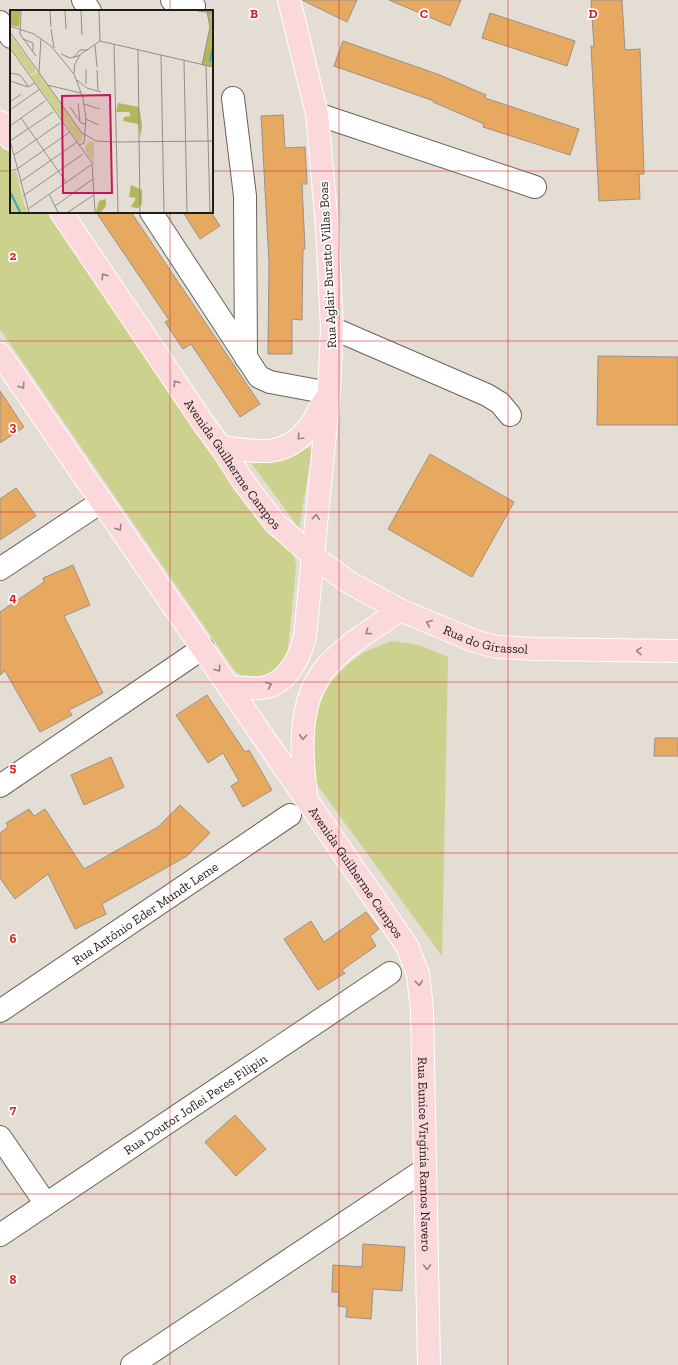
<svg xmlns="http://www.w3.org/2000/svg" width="678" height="1365" font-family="'Zilla Slab',serif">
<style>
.green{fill:#cdd18e}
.building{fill:#e6a95f;stroke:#9a928a}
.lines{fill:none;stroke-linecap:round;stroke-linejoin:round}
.minor-casing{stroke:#6a635b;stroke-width:24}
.major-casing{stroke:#fff;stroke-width:24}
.minor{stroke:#fff;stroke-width:22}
.major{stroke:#fad8db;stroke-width:22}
.oneway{stroke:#978383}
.grid{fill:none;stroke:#d62828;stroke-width:1;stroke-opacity:0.55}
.labels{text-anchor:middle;stroke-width:3.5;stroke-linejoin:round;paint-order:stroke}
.street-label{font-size:13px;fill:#1e1b18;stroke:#fff}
.inset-river{fill:none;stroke:#40a6ad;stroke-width:2}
.inset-road{fill:none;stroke:#958f88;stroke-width:1}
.view{fill:#c2185b;fill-opacity:0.15;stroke:#c2185b;stroke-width:2}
.inset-edge{fill:none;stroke:#1e1b18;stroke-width:2}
.grid-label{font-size:13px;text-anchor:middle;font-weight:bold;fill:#d62828;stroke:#fff;stroke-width:3.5;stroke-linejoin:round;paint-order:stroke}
</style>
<rect width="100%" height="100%" fill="#e4ddd3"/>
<g class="green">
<polygon points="0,134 11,150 11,212 54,212 293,555 296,564 295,579 287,658 269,679 249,682 235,671 0,329"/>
<polygon points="313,446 299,528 252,464"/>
<path d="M 392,641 L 419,645 L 448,657 L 442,956 L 313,779 C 309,724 313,687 363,653 C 372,648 383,645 392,641 Z"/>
</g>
<g class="building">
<polygon points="302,0 357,0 347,22"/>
<polygon points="389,0 461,0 450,26"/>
<polygon points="591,0 622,0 625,50 640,49 644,174 639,174 640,199 599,201 591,46 594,47"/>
<polygon points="490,13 575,41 567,66 482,38"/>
<polygon points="343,41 440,75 486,95 485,98 579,129 570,155 483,127 484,124 433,102 434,101 334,66"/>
<polygon points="283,115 285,148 305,147 307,184 302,184 305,249 303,249 302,320 292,319 292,354 268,354 269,262 261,116"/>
<polygon points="96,212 131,212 260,404 240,417 191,344 183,349 165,322 169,320"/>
<polygon points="183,212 211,212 220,226 200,239"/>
<polygon points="598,356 678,357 678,425 597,425"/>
<polygon points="0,391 24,427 0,443"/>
<polygon points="430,454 514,502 472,577 388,529"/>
<polygon points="16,488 36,516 0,540 0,499"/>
<polygon points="73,565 90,605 64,616 103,693 69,710 72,715 40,732 5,671 0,675 0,612 44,582 43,578"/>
<polygon points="207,695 245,752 249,750 272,790 243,807 231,786 239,781 223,753 208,763 176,715"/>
<polygon points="655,738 678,738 678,756 654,756"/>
<polygon points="111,757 124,787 84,805 71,775"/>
<polygon points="180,805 210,833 187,856 102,904 106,914 75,929 48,874 15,899 0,878 0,833 8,827 6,823 29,809 34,816 45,809 84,869 158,827"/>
<polygon points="366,912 379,929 370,936 376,946 342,970 345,973 318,990 284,939 311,921 324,942"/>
<polygon points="235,1115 266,1149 236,1176 205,1142"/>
<polygon points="363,1244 405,1247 402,1291 373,1289 371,1319 346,1317 347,1307 338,1306 339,1292 332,1292 333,1265 362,1267"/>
</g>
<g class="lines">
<defs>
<g id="minor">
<polyline points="83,0 90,11"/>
<polyline points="172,0 194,6"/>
<polyline points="0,22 11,37"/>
<polyline points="233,98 245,196 246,358"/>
<polyline points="317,114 535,187"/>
<polyline points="151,212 259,377 270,382 329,393"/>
<polyline points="332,328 487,395 500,403 510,415"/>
<polyline points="0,569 101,502"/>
<polyline points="0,786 203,648"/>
<path id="s1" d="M 0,1011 L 290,815"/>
<polyline points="0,1137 46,1204"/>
<path id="s2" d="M 0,1235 L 390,973"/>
<polyline points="132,1365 424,1170"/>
</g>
<g id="major">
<polyline points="0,122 11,139"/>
<path id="s3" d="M 61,212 L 204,424 L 221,447 L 245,484 L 275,523 L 313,556 L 350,583 L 400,610 L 474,641 L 497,647 L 536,649 L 678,651"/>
<path id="s4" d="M 0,354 C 135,552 272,748 407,946 L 418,974 L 422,1010 L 429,1365"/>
<path d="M 221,447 C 255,451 283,459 307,430 C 314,422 319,410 324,401"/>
<path d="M 231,687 C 241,687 252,689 262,688 C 288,684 300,657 305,636 L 329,393 L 332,328 L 327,227 L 317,114 L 289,0"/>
<path d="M 306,795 C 301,753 297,700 327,666 C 348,643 376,627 400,610"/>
</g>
</defs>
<use href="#minor" class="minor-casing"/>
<use href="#major" class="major-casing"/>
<use href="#minor" class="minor"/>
<use href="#major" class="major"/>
</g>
<defs><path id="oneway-chevron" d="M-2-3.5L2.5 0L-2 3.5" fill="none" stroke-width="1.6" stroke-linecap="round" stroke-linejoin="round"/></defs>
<g class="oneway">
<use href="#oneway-chevron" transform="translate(104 276) rotate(-124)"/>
<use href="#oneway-chevron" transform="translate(176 383) rotate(-124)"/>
<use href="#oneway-chevron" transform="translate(22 386) rotate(56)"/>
<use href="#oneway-chevron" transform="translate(300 437) rotate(134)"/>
<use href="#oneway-chevron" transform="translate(316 517) rotate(-84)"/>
<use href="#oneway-chevron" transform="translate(119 528) rotate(55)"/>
<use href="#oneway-chevron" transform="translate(429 623) rotate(-157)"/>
<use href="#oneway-chevron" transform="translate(368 632) rotate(146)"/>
<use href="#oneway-chevron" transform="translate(639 651) rotate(-179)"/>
<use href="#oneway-chevron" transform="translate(218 669) rotate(54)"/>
<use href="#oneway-chevron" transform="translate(269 685) rotate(-22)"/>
<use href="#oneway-chevron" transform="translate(303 737) rotate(94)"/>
<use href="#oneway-chevron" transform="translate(419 983) rotate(84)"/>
<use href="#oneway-chevron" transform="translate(427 1267) rotate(89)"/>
</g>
<path class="grid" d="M 170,0 L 170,11M 339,0 L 339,1365M 508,0 L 508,1365M 0,171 L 11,171M 212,171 L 678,171M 170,212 L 170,1365M 0,341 L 678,341M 0,512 L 678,512M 0,682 L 678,682M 0,853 L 678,853M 0,1024 L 678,1024M 0,1194 L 678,1194"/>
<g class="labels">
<g class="street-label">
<text transform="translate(327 265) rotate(-93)" y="5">Rua Aglair Buratto Villas Boas</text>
<text dy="5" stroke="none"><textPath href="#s3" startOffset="305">Avenida Guilherme Campos</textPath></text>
<text dy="5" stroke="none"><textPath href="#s3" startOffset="622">Rua do Girassol</textPath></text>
<text dy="5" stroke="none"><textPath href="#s4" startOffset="629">Avenida Guilherme Campos</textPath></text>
<text dy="5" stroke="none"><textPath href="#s1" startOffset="175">Rua Antônio Eder Mundt Leme</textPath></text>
<text dy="5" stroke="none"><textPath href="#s2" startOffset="235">Rua Doutor Joflei Peres Filipin</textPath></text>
<text dy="5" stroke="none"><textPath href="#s4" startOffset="929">Rua Eunice Virgínia Ramos Navero</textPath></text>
</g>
</g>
<g transform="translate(10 10)">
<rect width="203" height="203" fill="#e4ddd3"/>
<path d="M 0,24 L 25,59 L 25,63 L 20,64 L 0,37 ZM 28,62 L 73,125 L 70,134 L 21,66 ZM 80,131 L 84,133 L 84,154 L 75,141 L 76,135 ZM 6,161 L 14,195 L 18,202 L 0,202 L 0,163 Z" fill="#cdd18e"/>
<path d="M 0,1 L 10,1 L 9,17 L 0,15 ZM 189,1 L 203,1 L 203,57 L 192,55 L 200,17 L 197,2 ZM 108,93 L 129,97 L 132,114 L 131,126 L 128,114 L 113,111 L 114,107 L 121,106 L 119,102 L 106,102 ZM 121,175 L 132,180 L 132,194 L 128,198 L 121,197 L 126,188 L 119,187 ZM 96,189 L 96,196 L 91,202 L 86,202 L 89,191 Z" fill="#b3b65a"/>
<path class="inset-river" d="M 200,51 L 203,37M 0,182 L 10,202"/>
<path class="inset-road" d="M 11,1 L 10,24 L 26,46M 40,1 L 41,17M 55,1 L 56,19M 71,1 L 72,25M 89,1 L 90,31M 188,1 L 203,3M 0,16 L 24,24 L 41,36 L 64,64 L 73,88 L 76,109 L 74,133 L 69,135M 41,19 L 44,38M 0,22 L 72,123 L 86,131 L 106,132M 13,29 L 23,33 L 23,41M 90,31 L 203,57M 104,34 L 108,202M 85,35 L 87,57M 0,38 L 82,153 L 85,202M 128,40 L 130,202M 51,44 L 60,48 L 68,46 L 90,31M 151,45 L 154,202M 64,47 L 70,40 L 78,40M 174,50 L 177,202M 192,55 L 200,17 L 197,2M 196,56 L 200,202M 76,59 L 76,74M 87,60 L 88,81M 29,62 L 31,29M 0,63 L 10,65 L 18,76M 64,63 L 65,54 L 70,45M 67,70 L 77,78 L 91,82M 0,71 L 18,77 L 25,73M 37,75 L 71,83M 0,92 L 11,84M 68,93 L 70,111M 74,94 L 90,99M 60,97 L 71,113 L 76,114M 0,100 L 30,79M 11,108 L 56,172M 76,109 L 89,115M 0,116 L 35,91M 0,130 L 19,202M 0,131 L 43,102M 106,132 L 203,131M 4,145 L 50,113M 0,161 L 7,159 L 60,122M 10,172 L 67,132M 39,184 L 48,202M 13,186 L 73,144M 45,196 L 83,169M 18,199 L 81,155M 58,202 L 84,185"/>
<path class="view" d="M 100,85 L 102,183 L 53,183 L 52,86 Z"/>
<rect width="203" height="203" class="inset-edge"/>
</g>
<g class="grid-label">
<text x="254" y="18">B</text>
<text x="424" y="18">C</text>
<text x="593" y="18">D</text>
<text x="13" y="260">2</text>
<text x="13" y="431">3</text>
<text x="13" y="602">4</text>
<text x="13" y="772">5</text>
<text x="13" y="943">6</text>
<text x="13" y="1114">7</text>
<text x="13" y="1284">8</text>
</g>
</svg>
